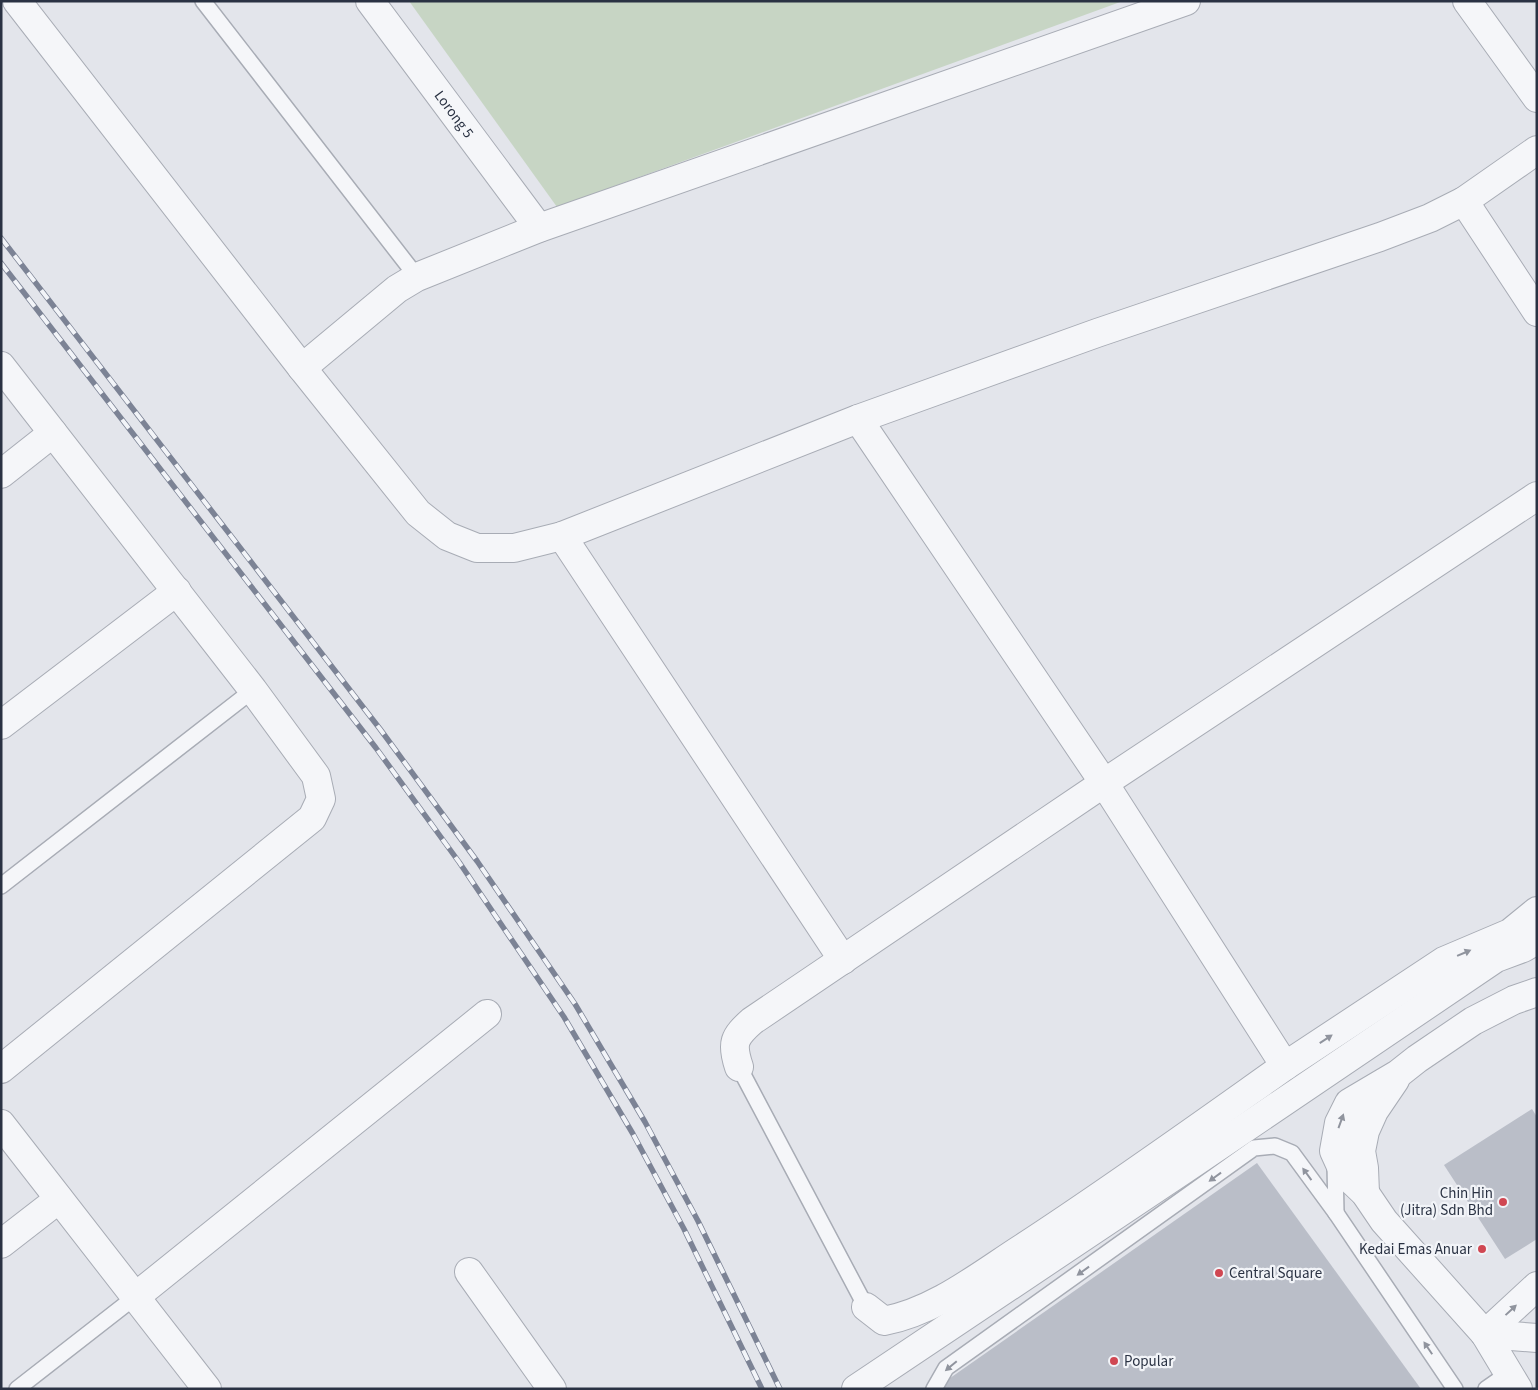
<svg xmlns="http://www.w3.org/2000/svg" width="1538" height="1390" font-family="'Source Sans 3',sans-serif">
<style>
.green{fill:#c7d5c4}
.building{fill:#babec8}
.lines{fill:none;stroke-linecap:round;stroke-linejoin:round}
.service-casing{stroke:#a8acb5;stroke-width:18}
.minor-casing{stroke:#a8acb5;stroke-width:30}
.tertiary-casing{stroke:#a8acb5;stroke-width:30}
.service{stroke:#f5f6f9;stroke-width:15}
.minor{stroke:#f5f6f9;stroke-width:28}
.tertiary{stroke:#f5f6f9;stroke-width:28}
.rail-casing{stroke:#7c8395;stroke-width:5.5}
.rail{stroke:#f2f4f8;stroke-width:4;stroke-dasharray:11;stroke-linecap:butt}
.oneway{fill:#90949e}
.poi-dot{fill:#d04752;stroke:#f2f4f8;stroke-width:2}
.labels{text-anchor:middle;stroke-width:4.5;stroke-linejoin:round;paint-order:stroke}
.street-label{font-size:15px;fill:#2a3243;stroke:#f2f4f8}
.poi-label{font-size:15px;fill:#2a3243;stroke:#f2f4f8;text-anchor:end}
</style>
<rect width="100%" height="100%" fill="#e3e5eb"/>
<polygon class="green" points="409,1 1123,1 557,207"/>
<g class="building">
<polygon points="1532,1109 1537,1117 1537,1239 1505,1259 1444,1165"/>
<polygon points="1257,1163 1421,1389 945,1389 943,1383"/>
</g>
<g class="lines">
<defs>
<g id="service">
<polyline points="203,1 417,277"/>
<polyline points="1,886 253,690"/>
<polyline points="739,1067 866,1307"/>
<polyline points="1335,1164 1336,1213"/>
<polyline points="17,1389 135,1297"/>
<polyline points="934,1389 946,1368 1254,1148 1275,1146 1292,1153 1336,1213 1455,1389"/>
<polyline points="1486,1389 1509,1373"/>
</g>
<g id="minor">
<polyline points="17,1 302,368 418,513 447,536 477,548 514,548 562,536 858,419 1097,333 1380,237 1430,218 1464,201 1537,150"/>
<path id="s1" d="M 370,1 L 539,228"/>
<polyline points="1467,1 1537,98"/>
<polyline points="1464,201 1537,312"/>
<polyline points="1,366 253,690 316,776 321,799 312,818 1,1069"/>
<polyline points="302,368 397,289 417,277 539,228 1186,1"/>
<path d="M 858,419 L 1104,783 L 1285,1066 C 1199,1127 1113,1189 1024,1247 C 980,1275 936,1311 884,1321 L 866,1307"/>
<polyline points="1,474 53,433"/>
<polyline points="562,536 843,960"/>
<polyline points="1,725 177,591"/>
<path d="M 739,1067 C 731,1043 734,1037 752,1021 L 1104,783 L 1537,496"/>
<polyline points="1,1124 207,1389"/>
<polyline points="1365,1193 1364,1168 1361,1151 1365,1131 1374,1111 1395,1080"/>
<polyline points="1,1244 59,1199"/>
<polyline points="469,1272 552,1389"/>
<polyline points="135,1297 487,1014"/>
<polyline points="1485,1334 1537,1286"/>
<polyline points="1485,1334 1537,1338"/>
<polyline points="1518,1389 1485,1334 1384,1221 1365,1193 1344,1173 1334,1151 1339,1123 1349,1103 1398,1074 1417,1059 1473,1021 1514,1000 1537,992"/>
</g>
<g id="tertiary">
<polyline points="1285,1066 1444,961 1510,933 1537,911"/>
<polyline points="856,1389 1183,1170 1496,958 1523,948 1537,940"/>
</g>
</defs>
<use href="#service" class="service-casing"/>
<use href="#minor" class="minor-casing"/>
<use href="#tertiary" class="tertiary-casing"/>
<use href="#service" class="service"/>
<use href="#minor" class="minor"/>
<use href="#tertiary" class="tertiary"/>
<defs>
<g id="rail">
<polyline points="1,238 380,729 477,861 575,1004 645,1122 698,1221 780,1389"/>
<polyline points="1,263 376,748 459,862 564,1017 633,1134 684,1229 762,1389"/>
</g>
</defs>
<use href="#rail" class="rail-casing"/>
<use href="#rail" class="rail"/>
</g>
<defs><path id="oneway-solid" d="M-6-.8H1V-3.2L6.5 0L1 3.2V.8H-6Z" transform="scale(1.25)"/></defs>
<g class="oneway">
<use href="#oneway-solid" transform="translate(1464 953) rotate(-23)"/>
<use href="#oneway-solid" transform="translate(1326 1039) rotate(-33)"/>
<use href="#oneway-solid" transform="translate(1341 1121) rotate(-70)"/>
<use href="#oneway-solid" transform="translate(1307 1174) rotate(-126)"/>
<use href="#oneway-solid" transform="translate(1215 1177) rotate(144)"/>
<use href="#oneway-solid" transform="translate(1083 1271) rotate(144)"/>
<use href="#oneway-solid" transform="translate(1511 1310) rotate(-43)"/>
<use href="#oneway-solid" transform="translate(1428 1348) rotate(-124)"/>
<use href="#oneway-solid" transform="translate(951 1366) rotate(140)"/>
</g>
<g class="poi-dot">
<circle cx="1503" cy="1202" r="5"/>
<circle cx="1482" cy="1249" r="5"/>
<circle cx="1219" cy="1273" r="5"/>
<circle cx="1114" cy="1361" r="5"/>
</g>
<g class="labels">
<g class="street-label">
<text dy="5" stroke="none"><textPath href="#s1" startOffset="141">Lorong 5</textPath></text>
</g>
<g class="poi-label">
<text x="1493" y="1198">Chin Hin<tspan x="1493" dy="17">(Jitra) Sdn Bhd</tspan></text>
<text x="1472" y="1254">Kedai Emas Anuar</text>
<text x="1229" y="1278" text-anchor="start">Central Square</text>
<text x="1124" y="1366" text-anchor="start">Popular</text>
</g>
</g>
<rect width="1538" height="1390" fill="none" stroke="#2a3243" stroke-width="5"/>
</svg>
